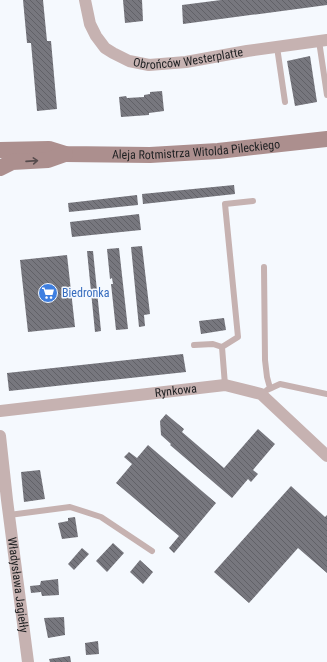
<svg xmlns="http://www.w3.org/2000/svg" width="327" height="662" font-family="'Roboto Condensed',sans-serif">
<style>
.building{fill:url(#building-back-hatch)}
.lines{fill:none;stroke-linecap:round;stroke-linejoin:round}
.lane{stroke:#c6b2b1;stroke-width:6}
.street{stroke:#c6b2b1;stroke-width:12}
.secondary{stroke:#ac8f8e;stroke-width:16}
.oneway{stroke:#574c4d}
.labels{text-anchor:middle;stroke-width:3;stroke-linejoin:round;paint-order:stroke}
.street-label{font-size:12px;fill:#1e2022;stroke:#f5f9fe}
.shop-label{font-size:12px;fill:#366cbe;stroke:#f5f9fe;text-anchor:start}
</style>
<defs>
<pattern id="building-back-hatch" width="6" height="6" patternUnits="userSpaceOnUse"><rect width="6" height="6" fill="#77777e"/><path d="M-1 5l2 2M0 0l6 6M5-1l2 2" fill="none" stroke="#616167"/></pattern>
</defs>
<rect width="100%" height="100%" fill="#f5f9fe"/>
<g class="building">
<polygon points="23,0 43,0 47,41 51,41 57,109 37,111 31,43 27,43"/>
<polygon points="123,0 142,0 143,21 125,23"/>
<polygon points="221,0 327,0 327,5 183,24 182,5"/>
<polygon points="310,56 317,102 295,106 287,61"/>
<polygon points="162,91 164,111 149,113 149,115 121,117 119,97 126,96 127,98 144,97 144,95 150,94 150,92"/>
<polygon points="234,185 235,194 143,204 142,194"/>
<polygon points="137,195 138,205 69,212 68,203"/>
<polygon points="139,214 141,230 72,237 70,222"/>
<polygon points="142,246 150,314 144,315 145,326 139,327 131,247"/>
<polygon points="119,248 128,329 116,330 111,284 113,284 112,278 110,279 107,249"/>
<polygon points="87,251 93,251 101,331 95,332"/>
<polygon points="67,255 75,327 28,332 20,260"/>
<polygon points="224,318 226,330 201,334 199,321"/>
<polygon points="183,354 186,372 9,391 7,373"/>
<polygon points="166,414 184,429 182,432 224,468 258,429 275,444 253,470 258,474 251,482 248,479 232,498 170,445 171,444 161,435 160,421"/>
<polygon points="148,445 216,503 174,553 169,548 179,536 116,483 132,464 124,457 129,452 137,458"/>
<polygon points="40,470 45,499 24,502 21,472"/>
<polygon points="291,486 325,517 327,515 327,573 298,548 249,603 214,572"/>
<polygon points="75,517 78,537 62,539 58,523 68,521 68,518"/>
<polygon points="113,543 124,553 107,572 96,561"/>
<polygon points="82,548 89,554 74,570 68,564"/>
<polygon points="140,560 153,572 143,584 130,572"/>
<polygon points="58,579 59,595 42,596 41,592 31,593 30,586 40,585 41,581"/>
<polygon points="64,617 65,635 48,638 44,618"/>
<polygon points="98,641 99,654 86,655 85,643"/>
<polygon points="70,656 71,662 50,662 49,659"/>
</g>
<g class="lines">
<g class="lane">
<polyline points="319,41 327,95"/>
<polyline points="277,47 285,102"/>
<polyline points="264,267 265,360 267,377 270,388"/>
<polyline points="194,345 213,344 222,347"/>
<polyline points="225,385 222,347 238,337 225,204 253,201"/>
<polyline points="267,390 280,384 327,394"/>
<polyline points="9,515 70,507 101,517 152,551"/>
</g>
<g class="street">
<path id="s1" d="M 85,0 L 90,24 L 96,36 L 105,48 L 113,53 L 129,61 L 149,65 L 186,62 L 247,51 L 327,40"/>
<path id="s2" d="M 0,411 L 225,385 L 261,394 L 327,456"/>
<path id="s3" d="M 0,436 L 7,500 L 28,662"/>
</g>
<g class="secondary">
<path id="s4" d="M 0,150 L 49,149 L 65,154 L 150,155 L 218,151 L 327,139"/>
<polyline points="0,168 12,162 48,160 65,154"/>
</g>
</g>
<defs><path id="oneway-shaft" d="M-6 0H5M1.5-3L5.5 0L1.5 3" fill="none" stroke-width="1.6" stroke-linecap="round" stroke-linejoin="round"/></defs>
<use class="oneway" href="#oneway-shaft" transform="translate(32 161) rotate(-4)"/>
<defs>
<symbol id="supermarket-disc" viewBox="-11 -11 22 22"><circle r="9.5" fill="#3f7fe0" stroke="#f5f9fe"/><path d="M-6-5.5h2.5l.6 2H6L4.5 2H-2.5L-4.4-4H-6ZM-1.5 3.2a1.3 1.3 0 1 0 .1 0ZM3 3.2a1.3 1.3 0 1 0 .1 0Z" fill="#fff"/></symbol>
</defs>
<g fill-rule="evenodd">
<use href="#supermarket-disc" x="37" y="282" width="22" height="22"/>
</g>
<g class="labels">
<g class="street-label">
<text dy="4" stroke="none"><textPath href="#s1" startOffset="140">Obrońców Westerplatte</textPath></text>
<text dy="4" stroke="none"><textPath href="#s4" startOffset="197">Aleja Rotmistrza Witolda Pileckiego</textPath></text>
<text dy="4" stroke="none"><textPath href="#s2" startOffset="177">Rynkowa</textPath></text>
<text dy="4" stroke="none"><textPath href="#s3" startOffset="150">Władysława Jagiełły</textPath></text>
</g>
<g class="shop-label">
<text x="62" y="297">Biedronka</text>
</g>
</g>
</svg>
